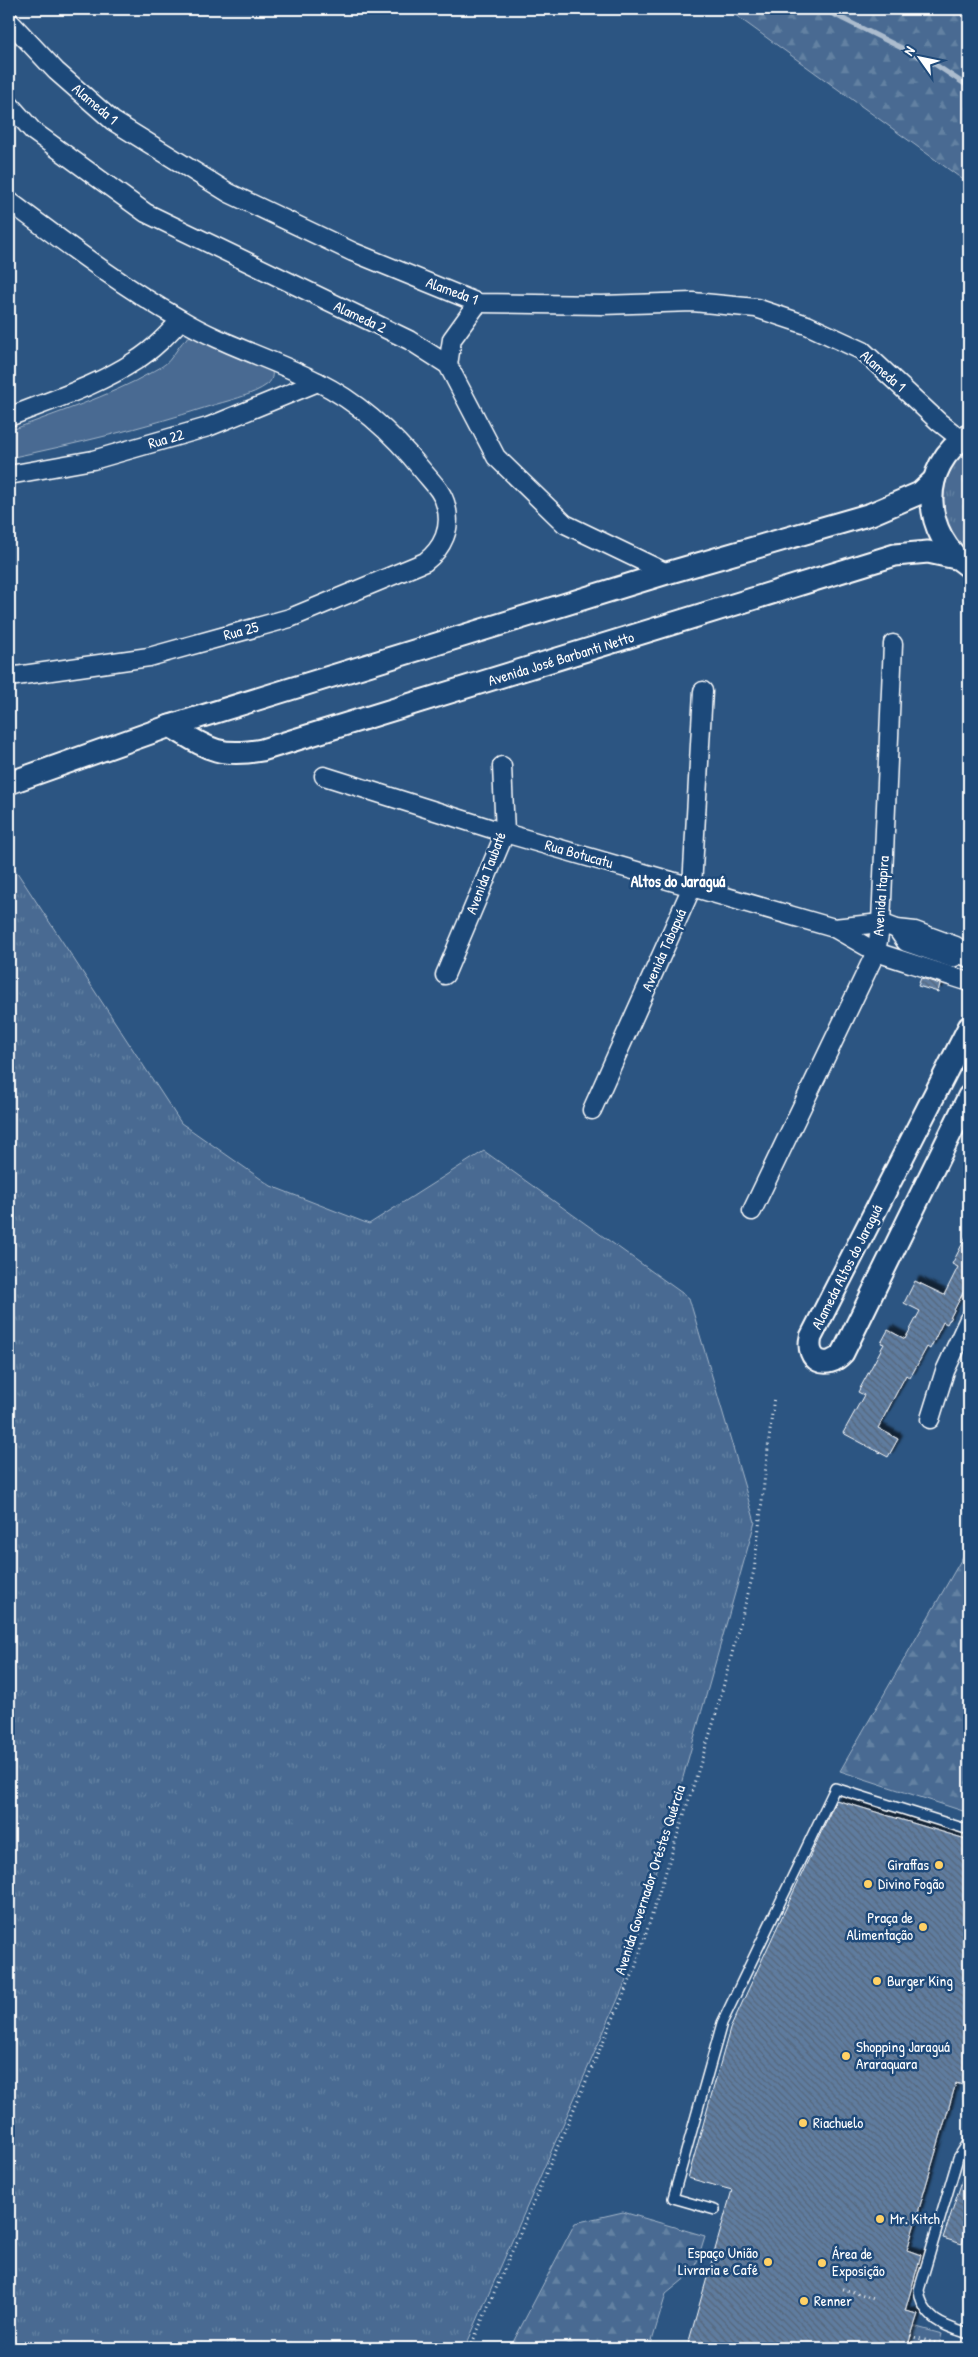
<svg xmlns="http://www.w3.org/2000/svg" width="978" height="2357" font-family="'Patrick Hand',sans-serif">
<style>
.grass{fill:url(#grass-tufts);stroke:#a4b5c8}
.forest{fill:url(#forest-firs);stroke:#a4b5c8}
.green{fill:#486b92;stroke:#a4b5c8}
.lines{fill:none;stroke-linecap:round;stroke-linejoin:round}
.stream{stroke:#acbcce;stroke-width:5}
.building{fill:url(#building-back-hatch);stroke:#fff;filter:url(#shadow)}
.service-casing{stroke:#fff;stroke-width:12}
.minor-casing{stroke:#fff;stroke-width:21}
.tertiary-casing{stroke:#fff;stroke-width:25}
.path{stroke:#fff;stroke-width:3;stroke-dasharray:1 4;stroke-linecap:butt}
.service{stroke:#1f4a7a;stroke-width:9}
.minor{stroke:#1f4a7a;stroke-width:18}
.tertiary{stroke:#1f4a7a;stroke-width:21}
.poi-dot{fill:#ffd166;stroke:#1f4a7a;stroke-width:2}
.labels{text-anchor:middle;stroke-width:5;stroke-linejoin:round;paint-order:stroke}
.street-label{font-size:15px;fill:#fff;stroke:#1f4a7a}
.poi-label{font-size:15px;fill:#fff;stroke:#1f4a7a;text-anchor:start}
.neighbourhood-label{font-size:16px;font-weight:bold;fill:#fff;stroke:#1f4a7a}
</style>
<defs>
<pattern id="grass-tufts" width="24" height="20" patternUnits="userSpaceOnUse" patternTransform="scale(1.25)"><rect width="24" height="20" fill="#486b92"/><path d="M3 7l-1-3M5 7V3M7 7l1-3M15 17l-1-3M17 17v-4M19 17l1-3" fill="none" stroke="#6381a2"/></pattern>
<pattern id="forest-firs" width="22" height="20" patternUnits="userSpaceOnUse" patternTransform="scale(1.25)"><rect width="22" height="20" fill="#486b92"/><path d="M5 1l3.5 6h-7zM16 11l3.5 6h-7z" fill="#6381a2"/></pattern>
<pattern id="building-back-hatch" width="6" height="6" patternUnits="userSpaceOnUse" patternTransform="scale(1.25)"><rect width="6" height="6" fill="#5e7c9f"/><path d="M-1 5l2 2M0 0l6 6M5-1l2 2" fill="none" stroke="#56667a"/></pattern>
<filter id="shadow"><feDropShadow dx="4.5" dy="-4.5" stdDeviation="1" flood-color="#0009"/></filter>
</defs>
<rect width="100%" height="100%" fill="#2c5582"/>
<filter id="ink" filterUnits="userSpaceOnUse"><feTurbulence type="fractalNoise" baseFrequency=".02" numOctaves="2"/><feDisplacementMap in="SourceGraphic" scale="10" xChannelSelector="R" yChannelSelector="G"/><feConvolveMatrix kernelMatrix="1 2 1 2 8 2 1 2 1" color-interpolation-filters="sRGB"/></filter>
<g filter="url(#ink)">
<g class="grass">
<path d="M 969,448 L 969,551 C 934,532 937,468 969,448 Z"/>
<polygon points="9,860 181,1123 271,1186 369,1224 484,1151 689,1298 755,1522 625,1983 465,2348 9,2348"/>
</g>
<g class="forest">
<polygon points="727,9 969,9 969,184"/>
<polygon points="969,1546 969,1813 840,1771"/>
<polygon points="623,2212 705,2236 694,2271 666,2294 650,2348 510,2348 575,2223"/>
</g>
<g class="green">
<path d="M 198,334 L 272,370 C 273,375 272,380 268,384 C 252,396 226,401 207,407 C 142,428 76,444 9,458 L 9,431 C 56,413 108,397 152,372 C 158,369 167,364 171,358 C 180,347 183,336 198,334 Z"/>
<polygon points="913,2326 942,2334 938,2348 907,2348"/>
</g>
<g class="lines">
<polyline class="stream" points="823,9 936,65 969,87"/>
</g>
<g class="building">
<polygon points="921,978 940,984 938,992 918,986"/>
<polygon points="969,1231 969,1281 947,1324 943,1322 930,1349 927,1347 910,1378 906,1375 878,1428 898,1439 888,1457 843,1433 864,1395 858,1392 884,1344 881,1343 888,1330 905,1339 920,1311 904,1303 915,1281 944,1295 958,1267 952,1264"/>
<polygon points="836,1800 969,1840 969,2087 956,2083 907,2250 921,2255 905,2311 918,2314 907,2348 687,2348 732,2190 688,2178 730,2029"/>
<polygon points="967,2166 969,2167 969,2220 962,2244 943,2238"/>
</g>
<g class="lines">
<defs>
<g id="service">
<path d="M 969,2141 L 958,2158 L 919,2290 C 923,2320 944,2326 969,2334"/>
<polyline points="715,2210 673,2198 722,2023 835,1788 969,1830"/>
</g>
<g id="minor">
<polyline points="9,21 56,71 113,121 229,193 353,252 478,303 602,305 693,302 756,308 807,325 863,351 939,422 962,440"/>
<polyline points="9,104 33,131 146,213 409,340 448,365 496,457 565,524 667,573"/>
<path d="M 9,201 C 64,242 120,285 180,319 C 223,345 273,359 318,382 C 360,403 394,435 423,471 C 432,482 443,492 446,506 C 452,528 443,548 425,562 L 290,618 L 149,657 L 9,677"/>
<polyline points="448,365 452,339 478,303"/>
<path d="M 9,417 C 51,400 97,386 135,361 C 153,350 167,335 181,320"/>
<polyline points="9,475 93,460 208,427 318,382"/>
<polyline points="324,776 505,833 834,928 876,952 969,982"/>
<polyline points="834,928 881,923 897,929 915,931 956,946 961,954 969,958"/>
<polyline points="897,929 906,942 952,958 961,954"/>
<polyline points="445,975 505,833 502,766"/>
<polyline points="592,1110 692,887 703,691"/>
<polyline points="752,1211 876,952 881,923 893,644"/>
<polyline points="930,1419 945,1371 969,1319"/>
</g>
<g id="tertiary">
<path d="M 969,435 C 917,466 922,535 969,567"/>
<path d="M 170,726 C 207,748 218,758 262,750 L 895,555 L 928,552 L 956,558"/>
<polyline points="9,783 170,726 667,573 871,514 920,493 934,480"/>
<path d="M 969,1027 L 811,1337 C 805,1361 827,1371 843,1353 L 969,1096"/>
</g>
</defs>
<use href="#service" class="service-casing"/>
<use href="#minor" class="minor-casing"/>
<use href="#tertiary" class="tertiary-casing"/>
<g class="path">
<polyline points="843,2289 874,2298"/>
<polyline points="910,2336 939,2344"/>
<polyline points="470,2348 634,1971 714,1721 754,1571 774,1396"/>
<polyline points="921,2348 924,2339"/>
</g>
<use href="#service" class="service"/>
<use href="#minor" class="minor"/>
<use href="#tertiary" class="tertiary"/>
</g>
</g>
<g class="poi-dot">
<circle cx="939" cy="1865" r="5"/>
<circle cx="868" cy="1884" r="5"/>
<circle cx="923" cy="1927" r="5"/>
<circle cx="877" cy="1981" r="5"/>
<circle cx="846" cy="2056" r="5"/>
<circle cx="803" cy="2123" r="5"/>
<circle cx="880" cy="2219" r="5"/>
<circle cx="768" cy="2262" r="5"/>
<circle cx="822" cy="2263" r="5"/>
<circle cx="804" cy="2301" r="5"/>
</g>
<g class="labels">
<g class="street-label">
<text transform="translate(95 104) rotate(40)" y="5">Alameda 1</text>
<text transform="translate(452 291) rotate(20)" y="5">Alameda 1</text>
<text transform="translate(360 317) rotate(25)" y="5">Alameda 2</text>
<text transform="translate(883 371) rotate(41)" y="5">Alameda 1</text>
<text transform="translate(166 439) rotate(-16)" y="5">Rua 22</text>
<text transform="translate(241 631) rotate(-15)" y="5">Rua 25</text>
<text transform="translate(561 659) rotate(-17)" y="5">Avenida José Barbanti Netto</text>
<text transform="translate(579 854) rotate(16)" y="5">Rua Botucatu</text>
<text transform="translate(486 873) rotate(-69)" y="5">Avenida Taubaté</text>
<text transform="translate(881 896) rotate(-86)" y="5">Avenida Itapira</text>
<text transform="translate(664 950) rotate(-66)" y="5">Avenida Tabapuá</text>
<text transform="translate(847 1267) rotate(-63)" y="5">Alameda Altos do Jaraguá</text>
<text transform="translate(650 1880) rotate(-72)" y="5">Avenida Governador Oréstes Quércia</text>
</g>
<g class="poi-label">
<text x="929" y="1870" text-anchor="end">Giraffas</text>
<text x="878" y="1889">Divino Fogão</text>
<text x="913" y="1923" text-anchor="end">Praça de<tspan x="913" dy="17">Alimentação</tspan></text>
<text x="887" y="1986">Burger King</text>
<text x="856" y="2052">Shopping Jaraguá<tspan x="856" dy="17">Araraquara</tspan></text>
<text x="813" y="2128">Riachuelo</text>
<text x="890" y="2224">Mr. Kitch</text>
<text x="758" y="2258" text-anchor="end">Espaço União<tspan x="758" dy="17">Livraria e Café</tspan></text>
<text x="832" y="2259">Área de<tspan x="832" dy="17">Exposição</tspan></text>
<text x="814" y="2306">Renner</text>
</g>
<g class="neighbourhood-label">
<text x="678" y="887">Altos do Jaraguá</text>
</g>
</g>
<rect width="978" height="2357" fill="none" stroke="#1f4a7a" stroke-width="30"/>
<rect x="15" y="15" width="948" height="2327" fill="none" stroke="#fff" stroke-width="2" filter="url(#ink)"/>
<g transform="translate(920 58) rotate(303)" stroke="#1f4a7a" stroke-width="4" paint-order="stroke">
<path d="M0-4L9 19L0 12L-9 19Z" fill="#ffffff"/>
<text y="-8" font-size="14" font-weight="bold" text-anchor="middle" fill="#ffffff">N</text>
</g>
</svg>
